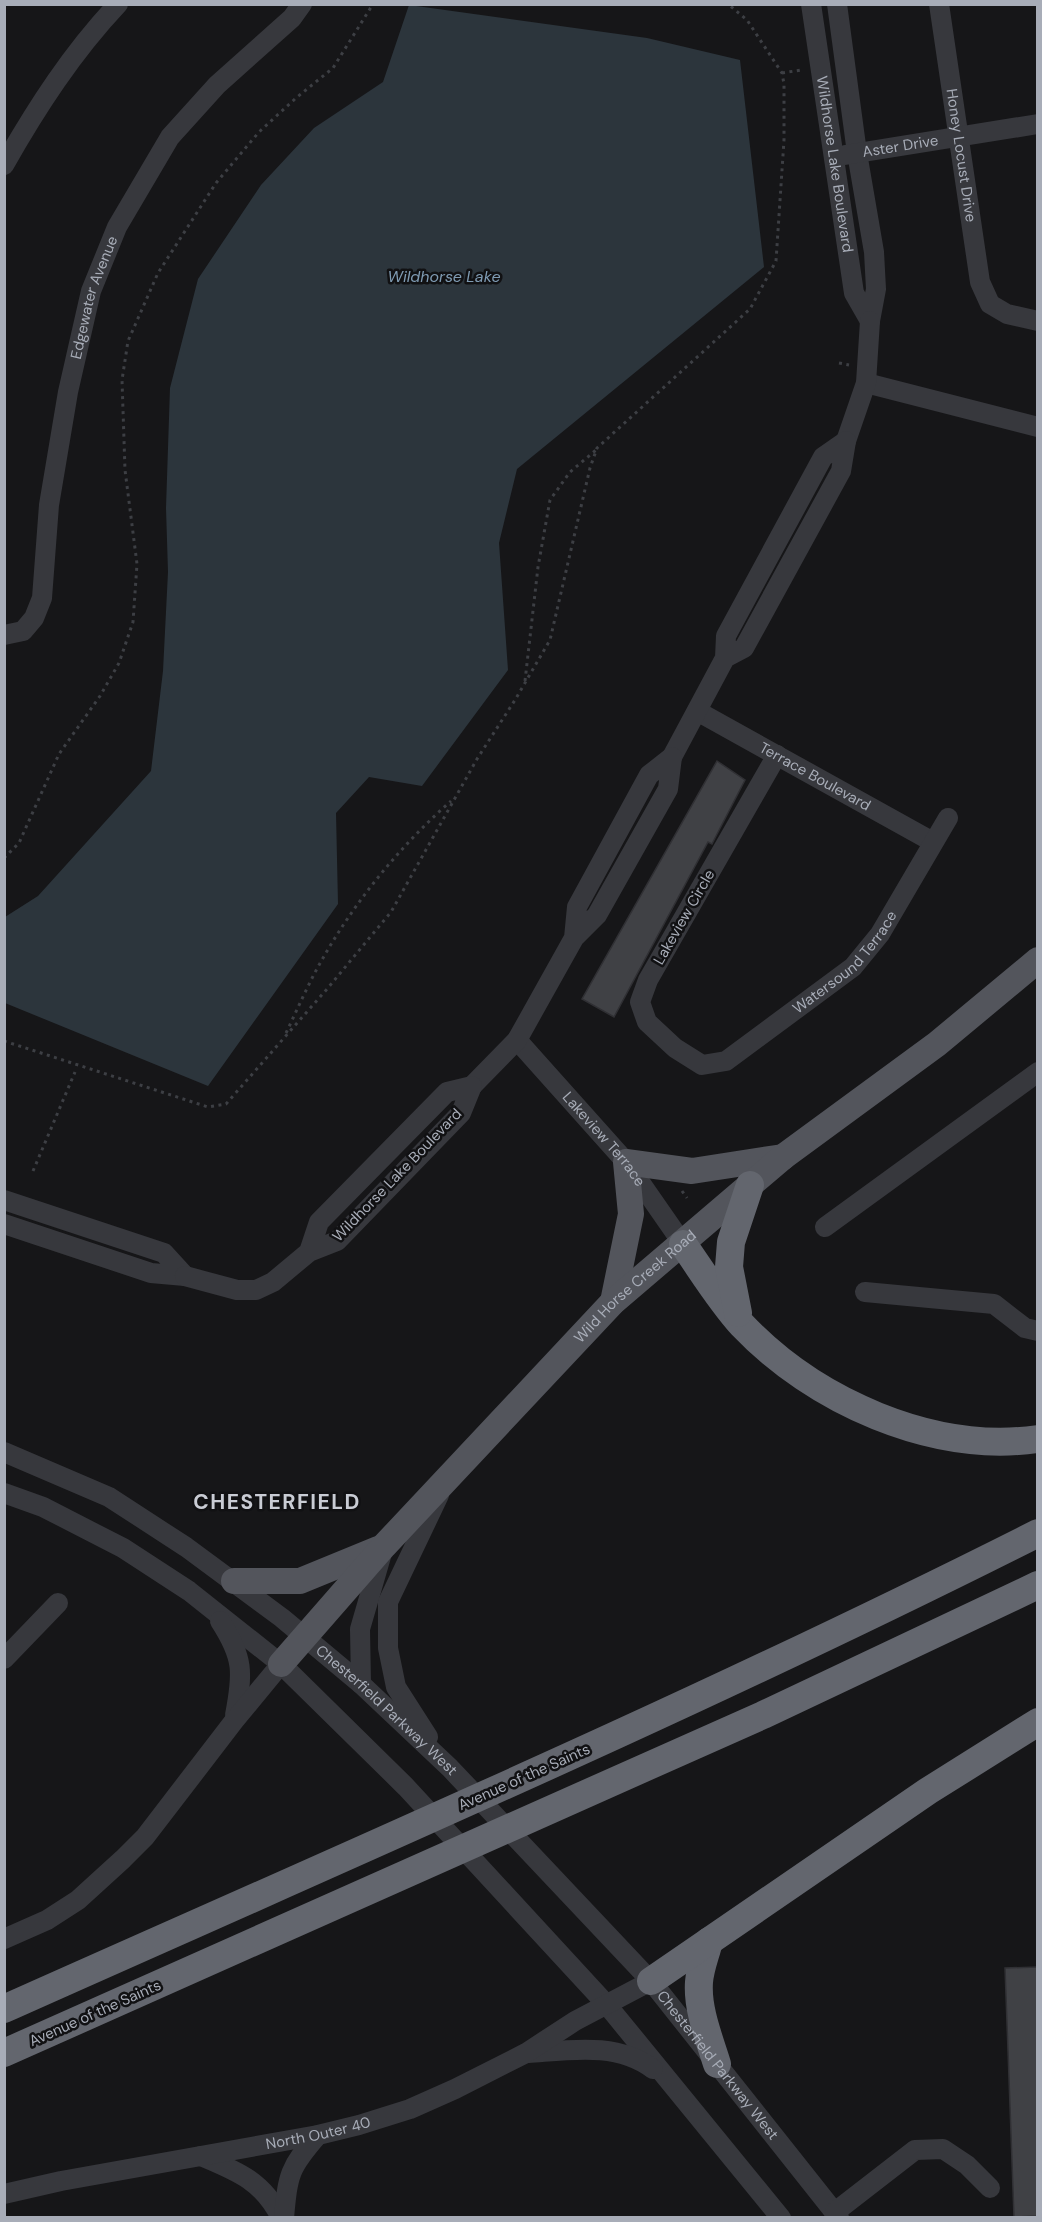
<svg xmlns="http://www.w3.org/2000/svg" width="1042" height="2222" font-family="'DM Sans',sans-serif">
<style>
.water{fill:#2c353c}
.building{fill:#404145;stroke:#303034;stroke-width:1.5}
.lines{fill:none;stroke-linecap:round;stroke-linejoin:round}
.path{stroke:#3d3f44;stroke-width:3;stroke-dasharray:3 4.5;stroke-linecap:butt}
.minor{stroke:#37383d;stroke-width:20}
.major{stroke:#53555c;stroke-width:26}
.highway{stroke:#63666e;stroke-width:28}
.labels{text-anchor:middle;stroke-width:5;stroke-linejoin:round;paint-order:stroke}
.street-label{font-size:15px;fill:#a8adb8;stroke:#111113}
.water-label{font-size:16px;font-style:italic;fill:#7f9bb3;stroke:#111113}
.district-label{font-size:21px;font-weight:bold;letter-spacing:1.5px;fill:#c9ccd4;stroke:#111113}
</style>
<rect width="100%" height="100%" fill="#161618"/>
<polygon class="water" points="409,5 647,38 740,60 764,267 517,469 499,543 508,670 422,786 369,777 336,813 338,904 208,1086 5,1003 5,917 38,896 151,771 163,671 168,572 166,508 170,388 198,279 261,185 314,128 383,82"/>
<g class="building">
<polygon points="717,761 745,780 715,838 712,844 708,842 614,1017 582,999"/>
<polygon points="1038,1967 1038,2216 1014,2217 1005,1968"/>
</g>
<g class="lines">
<g class="path">
<polyline points="782,73 801,70"/>
<polyline points="839,363 849,365"/>
<polyline points="525,681 538,567 550,500 570,472 596,450"/>
<polyline points="4,858 19,843 59,754 100,696 119,663 133,622 137,564 125,470 122,380 128,341 158,273 216,183 259,132 296,98 333,68 373,4"/>
<path d="M 286,1033 C 298,1008 309,982 323,958 C 356,900 401,845 451,801"/>
<polyline points="4,1041 208,1107 226,1104 327,989 391,912 477,759 515,700 550,640 590,468 597,448 750,309 776,261 784,140 784,84 782,73 747,20 728,4"/>
<polyline points="33,1171 75,1072"/>
<polyline points="682,1191 687,1198"/>
</g>
<g class="minor">
<path id="s1" d="M 811,4 L 854,293 L 870,321 L 876,289 L 874,252 L 857,153 L 837,4"/>
<path id="s2" d="M 939,4 L 980,282 L 990,304 L 1007,314 L 1038,321"/>
<path id="s3" d="M 845,155 L 1038,124"/>
<path d="M 4,165 C 37,107 72,53 118,4"/>
<polyline points="866,383 1038,427"/>
<polyline points="846,441 866,383 870,321"/>
<path id="s4" d="M 4,635 L 23,631 L 34,618 L 42,598 L 49,505 L 68,392 L 91,291 L 117,227 L 170,137 L 217,85 L 292,18 L 302,4"/>
<path id="s5" d="M 697,711 L 933,842"/>
<path id="s6" d="M 777,755 L 648,980 L 640,1002 L 647,1022 L 675,1048 L 702,1065 L 726,1061 L 853,967 L 880,934 L 948,818"/>
<polyline points="672,757 725,658 726,636 823,457 846,441 841,471 744,648 725,658"/>
<path id="s7" d="M 517,1040 L 626,1162 L 683,1244"/>
<polyline points="472,1086 517,1040 574,938 597,915 668,789 672,757 649,775 577,907 574,938"/>
<polyline points="4,1200 164,1253 185,1276 151,1273 4,1224"/>
<polyline points="825,1227 1038,1072"/>
<polyline points="185,1276 237,1290 256,1290 273,1282 309,1252 337,1241 461,1113 472,1086 447,1092 319,1222 309,1252"/>
<polyline points="865,1292 994,1304 1025,1328 1038,1331"/>
<path id="s8" d="M 4,1452 L 109,1497 L 186,1547 L 282,1618 L 361,1684 L 450,1768 L 651,1981 L 839,2218"/>
<polyline points="4,1493 43,1507 123,1548 189,1591 281,1664 406,1787 607,2005 781,2218"/>
<path d="M 220,1621 C 244,1658 243,1673 235,1715"/>
<polyline points="4,1659 58,1603"/>
<polyline points="361,1684 360,1629 382,1553"/>
<polyline points="428,1737 396,1687 388,1648 388,1602 439,1495"/>
<polyline points="4,1939 47,1920 78,1900 123,1859 145,1837 234,1721 281,1664"/>
<path d="M 528,2053 C 571,2050 617,2042 653,2069"/>
<path d="M 201,2156 C 237,2171 263,2181 281,2218"/>
<path id="s9" d="M 4,2194 L 61,2181 L 318,2135 L 359,2125 L 410,2109 L 455,2089 L 526,2053 L 575,2021 L 651,1981"/>
<polyline points="835,2212 915,2150 943,2149 967,2165 990,2188"/>
<path d="M 284,2218 C 288,2174 289,2168 318,2135"/>
</g>
<g class="major">
<polyline points="613,1302 631,1214 626,1162 692,1171 783,1157"/>
<polyline points="234,1581 300,1581 378,1549"/>
<path id="s10" d="M 281,1664 L 384,1546 L 613,1302 L 783,1157 L 937,1044 L 1038,960"/>
</g>
<g class="highway">
<path d="M 683,1244 C 702,1271 720,1301 742,1325 C 814,1401 932,1454 1038,1439"/>
<polyline points="738,1313 729,1267 731,1242 750,1185"/>
<path d="M 709,1941 C 706,1954 700,1968 699,1982 C 697,2009 709,2038 717,2064"/>
<polyline points="651,1981 928,1791 1038,1722"/>
<path d="M 4,2009 C 351,1854 699,1704 1038,1533"/>
<polyline points="4,2053 763,1715 1038,1585"/>
</g>
</g>
<g class="labels">
<g class="street-label">
<text dy="5" stroke="none"><textPath href="#s3" startOffset="56">Aster Drive</textPath></text>
<text dy="5" stroke="none"><textPath href="#s2" startOffset="153">Honey Locust Drive</textPath></text>
<text dy="5" stroke="none"><textPath href="#s1" startOffset="162">Wildhorse Lake Boulevard</textPath></text>
<text dy="5" stroke="none"><textPath href="#s4" startOffset="364">Edgewater Avenue</textPath></text>
<text dy="5" stroke="none"><textPath href="#s5" startOffset="135">Terrace Boulevard</textPath></text>
<text transform="translate(684 917) rotate(-60)" y="5">Lakeview Circle</text>
<text dy="5" stroke="none"><textPath href="#s6" startOffset="554">Watersound Terrace</textPath></text>
<text dy="5" stroke="none"><textPath href="#s7" startOffset="132">Lakeview Terrace</textPath></text>
<text transform="translate(397 1175) rotate(-46)" y="5">Wildhorse Lake Boulevard</text>
<text dy="5" stroke="none"><textPath href="#s10" startOffset="518">Wild Horse Creek Road</textPath></text>
<text dy="5" stroke="none"><textPath href="#s8" startOffset="465">Chesterfield Parkway West</textPath></text>
<text transform="translate(524 1777) rotate(-24)" y="5">Avenue of the Saints</text>
<text transform="translate(95 2013) rotate(-24)" y="5">Avenue of the Saints</text>
<text dy="5" stroke="none"><textPath href="#s8" startOffset="951">Chesterfield Parkway West</textPath></text>
<text dy="5" stroke="none"><textPath href="#s9" startOffset="320">North Outer 40</textPath></text>
</g>
<g class="water-label">
<text x="444" y="282">Wildhorse Lake</text>
</g>
<g class="district-label">
<text x="277" y="1509">CHESTERFIELD</text>
</g>
</g>
<rect width="1042" height="2222" fill="none" stroke="#a8adb8" stroke-width="12"/>
</svg>
